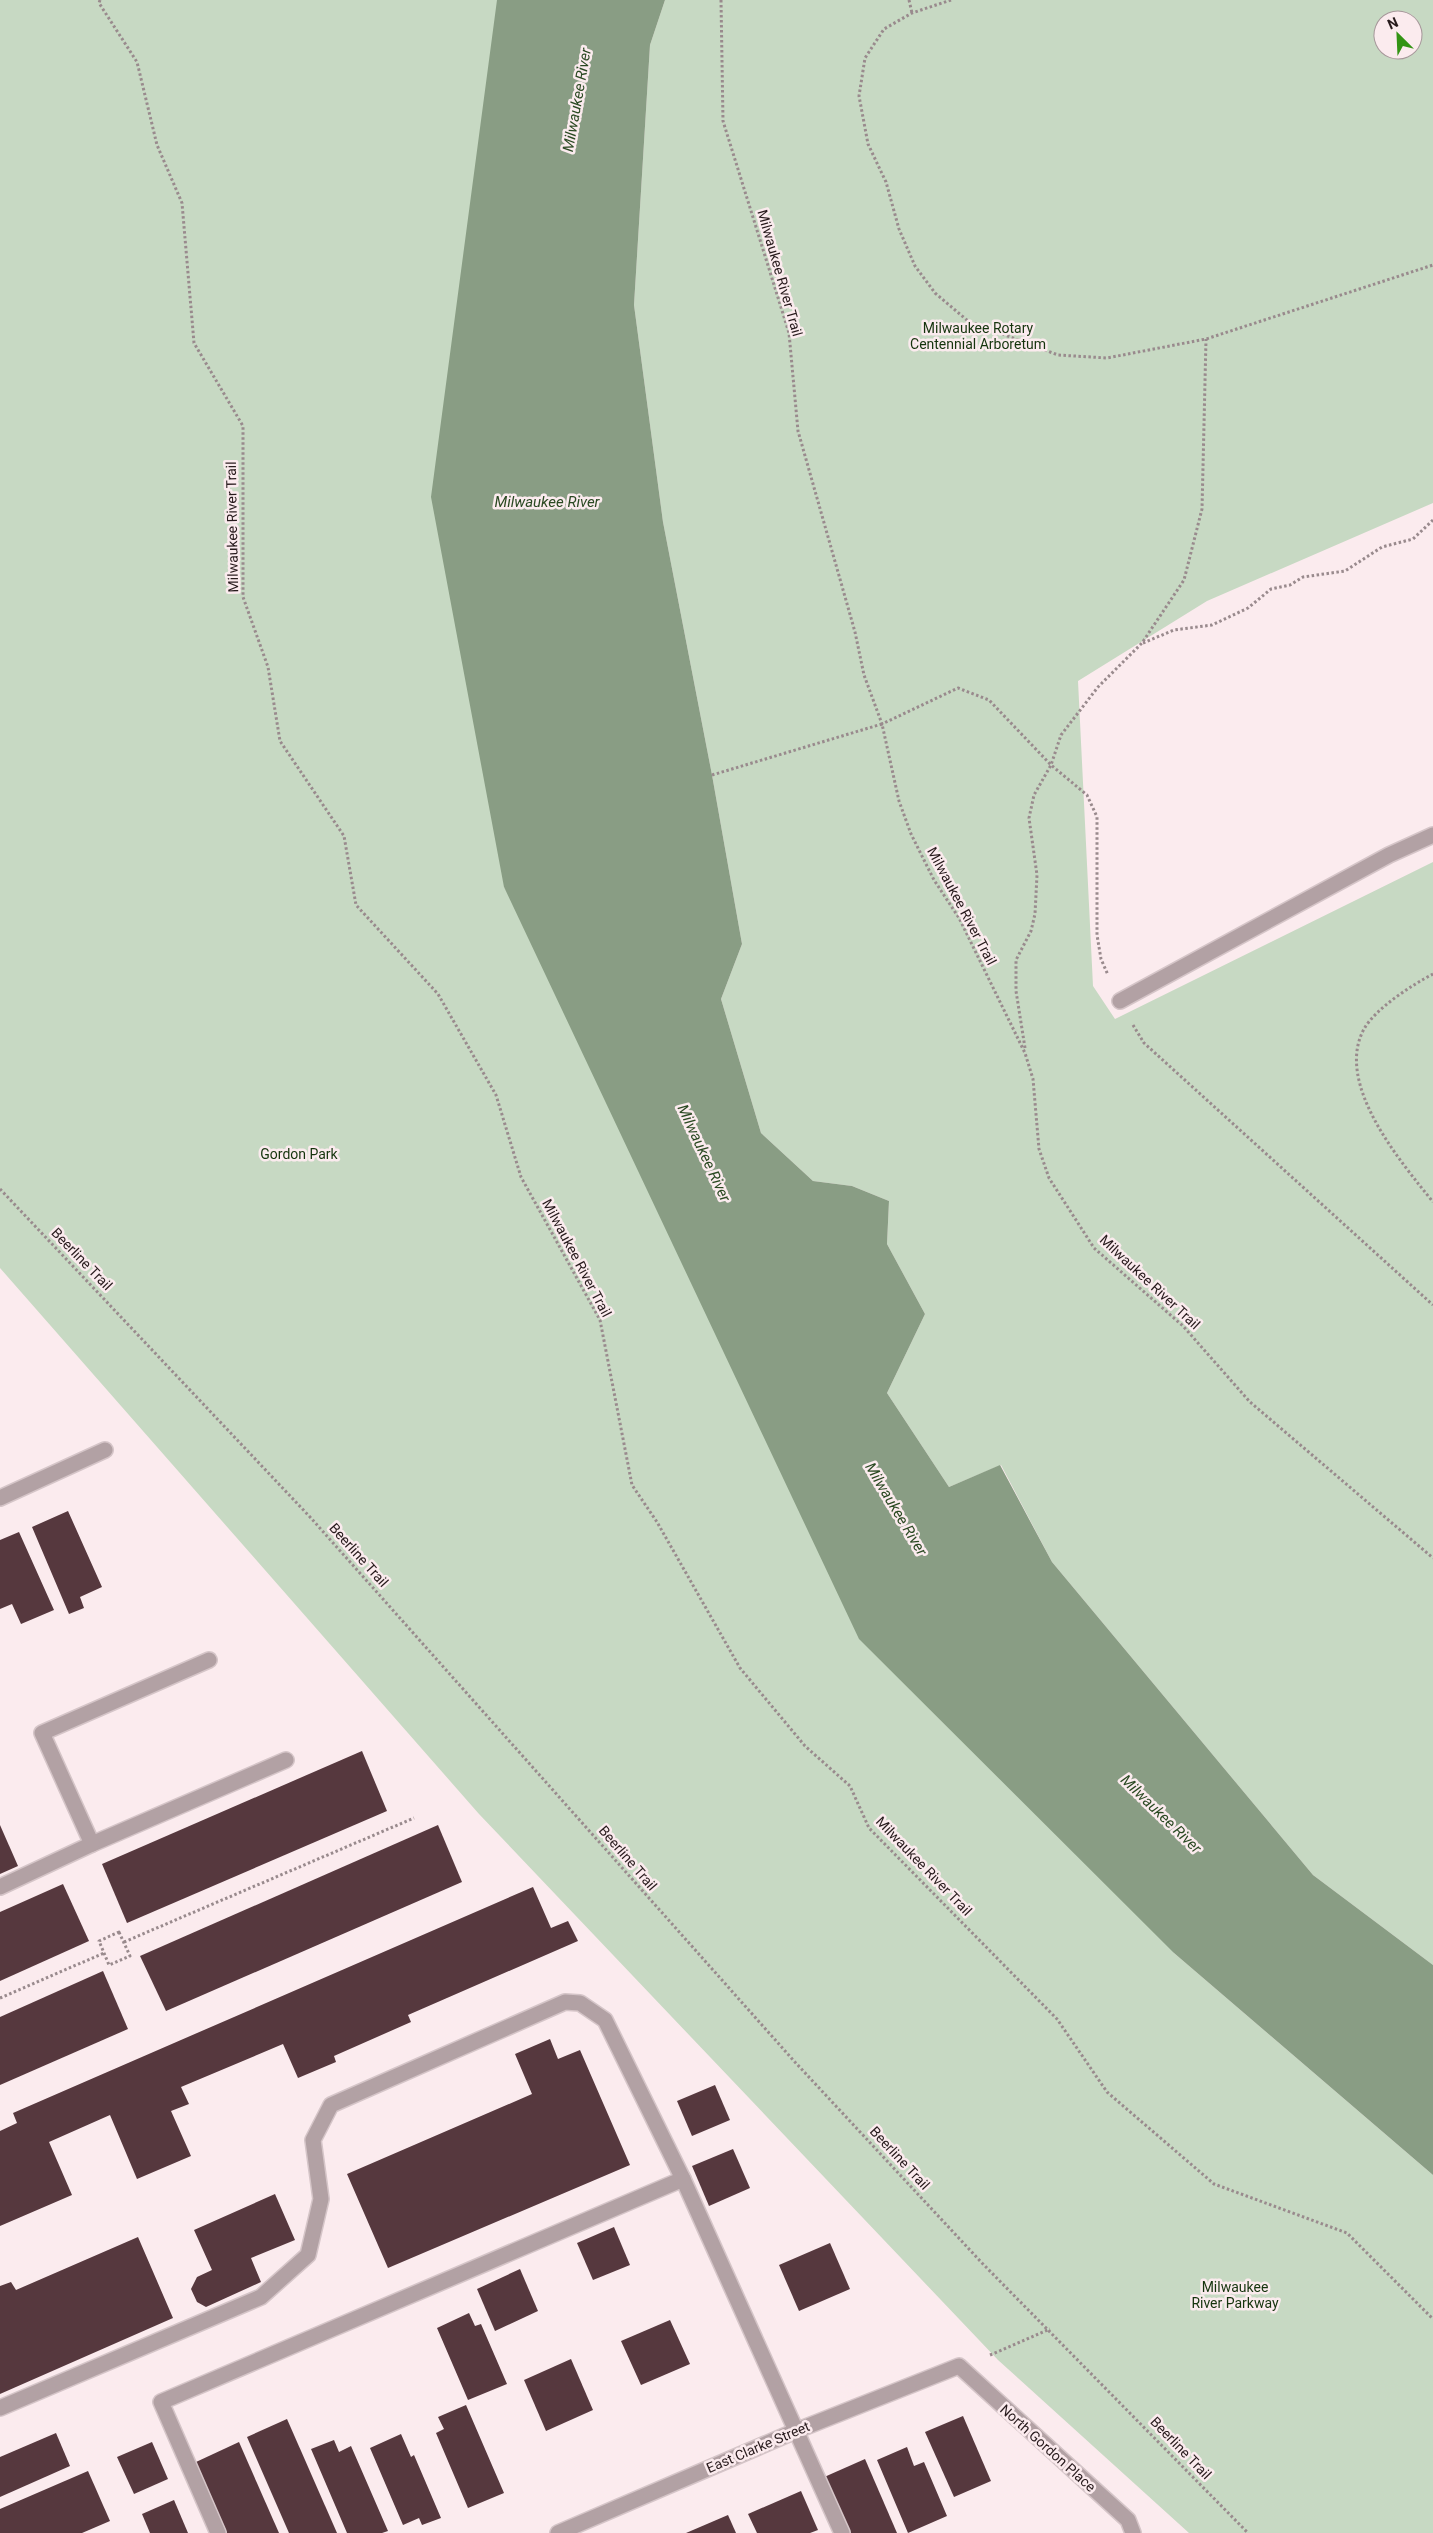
<svg xmlns="http://www.w3.org/2000/svg" width="1433" height="2533" font-family="Roboto,sans-serif">
<style>
.green{fill:#c7d9c3;fill-rule:evenodd}
.water{fill:#899d84}
.building{fill:#56383e}
.lines{fill:none;stroke-linecap:round;stroke-linejoin:round}
.lane-casing{stroke:#d5c5c8;stroke-width:18}
.street-casing{stroke:#d5c5c8;stroke-width:18}
.path{stroke:#998a8d;stroke-width:3;stroke-dasharray:2.5 2.5;stroke-linecap:butt}
.lane{stroke:#b2a1a4;stroke-width:15}
.street{stroke:#b2a1a4;stroke-width:15}
.labels{text-anchor:middle;stroke-width:5;stroke-linejoin:round;paint-order:stroke}
.street-label{font-size:14px;fill:#271a1c;stroke:#fbebee}
.park-label{font-size:14px;fill:#15340d;stroke:#fbebee}
.water-label{font-size:15px;font-style:italic;fill:#2a4922;stroke:#fbebee}
</style>
<rect width="100%" height="100%" fill="#fbebee"/>
<g class="green">
<polygon points="0,0 499,0 504,887 1174,1953 1433,2175 1433,2533 1189,2533 998,2360 479,1814 0,1268"/>
<path d="M 665,0 L 1433,0 L 1433,503 L 1207,601 L 1078,681 L 1093,986 L 1115,1019 L 1433,862 L 1433,1965 L 1313,1875 L 1052,1562 L 1001,1465 L 949,1487 L 887,1393 L 925,1314 L 887,1244 L 889,1201 L 852,1186 L 813,1181 L 761,1133 L 721,999 L 742,944 L 712,775 L 663,522 L 634,305 L 650,45 ZM 1383,20 L 1413,20 L 1413,50 L 1383,50 Z"/>
</g>
<polygon class="water" points="497,0 665,0 650,45 634,305 663,522 712,775 742,944 721,999 761,1133 813,1181 852,1186 889,1201 887,1244 925,1314 887,1393 949,1487 1000,1465 1052,1562 1313,1875 1433,1965 1433,2175 1174,1953 859,1639 504,887 431,497"/>
<g class="building">
<polygon points="68,1511 102,1587 80,1597 84,1608 69,1614 32,1527"/>
<polygon points="19,1532 54,1610 21,1624 12,1604 0,1609 0,1540"/>
<polygon points="362,1751 387,1811 127,1923 102,1864"/>
<polygon points="0,1825 18,1866 0,1874"/>
<polygon points="438,1825 462,1882 166,2011 140,1956"/>
<polygon points="63,1884 89,1941 0,1981 0,1912"/>
<polygon points="533,1887 551,1928 568,1921 578,1941 408,2015 411,2022 334,2056 336,2062 298,2078 283,2044 181,2087 189,2104 171,2111 191,2156 137,2179 110,2115 49,2142 72,2195 0,2226 0,2131 17,2123 13,2113"/>
<polygon points="103,1971 128,2029 0,2085 0,2017"/>
<polygon points="550,2039 558,2059 580,2050 630,2165 388,2268 347,2174 532,2094 515,2054"/>
<polygon points="715,2085 730,2120 692,2136 677,2101"/>
<polygon points="733,2149 750,2188 709,2206 692,2166"/>
<polygon points="275,2194 295,2240 251,2258 261,2282 206,2307 197,2302 191,2289 197,2277 212,2270 194,2230"/>
<polygon points="614,2227 630,2265 593,2280 577,2243"/>
<polygon points="138,2237 173,2318 0,2394 0,2286 11,2282 16,2290"/>
<polygon points="830,2243 850,2289 799,2311 779,2265"/>
<polygon points="520,2269 538,2311 495,2331 477,2289"/>
<polygon points="469,2313 475,2326 481,2324 507,2384 468,2400 437,2328"/>
<polygon points="670,2320 690,2364 641,2385 621,2341"/>
<polygon points="571,2359 593,2410 546,2431 524,2380"/>
<polygon points="466,2405 504,2493 468,2508 436,2433 444,2429 438,2417"/>
<polygon points="963,2416 991,2481 954,2497 925,2432"/>
<polygon points="287,2419 337,2533 289,2533 247,2437"/>
<polygon points="56,2433 70,2466 0,2497 0,2457"/>
<polygon points="401,2434 411,2457 414,2455 441,2518 422,2525 419,2518 403,2525 370,2448"/>
<polygon points="334,2440 339,2452 351,2446 388,2531 382,2533 347,2533 311,2449"/>
<polygon points="152,2442 168,2479 134,2494 117,2457"/>
<polygon points="239,2442 279,2533 227,2533 196,2462"/>
<polygon points="907,2447 914,2466 924,2462 947,2516 908,2533 877,2460"/>
<polygon points="865,2459 897,2533 846,2533 822,2478"/>
<polygon points="88,2471 110,2521 82,2533 0,2533 0,2509"/>
<polygon points="801,2491 818,2530 810,2533 757,2533 748,2514"/>
<polygon points="174,2500 188,2533 150,2533 142,2514"/>
<polygon points="728,2515 736,2533 686,2533"/>
</g>
<g class="lines">
<defs>
<g id="lane">
<polyline points="1120,1001 1389,855 1433,835"/>
<polyline points="92,1844 286,1760"/>
<polyline points="0,1887 92,1844 42,1733 209,1660"/>
<polyline points="0,2408 261,2297 308,2255 321,2199 313,2140 331,2105 565,2002 580,2003 605,2020 683,2179"/>
<polyline points="218,2533 161,2402 683,2179 842,2533"/>
</g>
<g id="street">
<polyline points="0,1498 105,1450"/>
<polyline points="558,2533 798,2430 959,2366 1128,2520 1133,2533"/>
</g>
</defs>
<use href="#lane" class="lane-casing"/>
<use href="#street" class="street-casing"/>
<g class="path">
<polyline points="100,0 99,3 137,62 157,145 182,203 194,343 243,426 243,597 268,667 280,741 344,836 356,905 438,994 496,1095 521,1177 600,1320 632,1485 657,1522 740,1668 805,1746 850,1786 869,1828 1057,2019 1107,2092 1214,2184 1347,2233 1433,2319"/>
<polyline points="721,0 723,121 789,333 798,431 855,632 864,675 882,724 958,688 989,700 1051,765 1087,795 1097,817 1097,935 1101,959 1108,975"/>
<polyline points="909,0 912,13"/>
<polyline points="951,0 912,13 884,29 865,58 859,96 868,144 886,182 899,229 915,266 935,293 968,321 1058,355 1107,358 1206,339 1433,265"/>
<polyline points="1143,643 1174,630 1212,625 1248,608 1271,589 1290,585 1303,577 1345,571 1382,547 1413,539 1433,520"/>
<polyline points="712,775 882,724 899,801 911,834 934,880 959,918 1025,1053 1033,1079 1039,1149 1049,1178 1094,1248 1183,1326 1250,1402 1433,1558"/>
<path d="M 1433,974 C 1412,985 1376,1008 1364,1029 C 1334,1084 1401,1162 1433,1202"/>
<polyline points="1133,1025 1144,1043 1433,1305"/>
<polyline points="1025,1048 1016,991 1016,960 1031,931 1035,914 1037,875 1029,818 1034,795 1051,765 1061,735 1098,687 1142,643 1184,580 1202,509 1206,339"/>
<polyline points="0,1189 310,1517 794,2061 982,2263 1248,2533"/>
<polygon points="119,1932 130,1956 109,1965 99,1941"/>
<polyline points="124,1942 414,1818"/>
<polyline points="0,1998 104,1953"/>
<polyline points="990,2355 1050,2329"/>
</g>
<use href="#lane" class="lane"/>
<use href="#street" class="street"/>
</g>
<g class="labels">
<g class="street-label">
<text transform="translate(780 273) rotate(74)" y="5">Milwaukee River Trail</text>
<text transform="translate(232 527) rotate(-91)" y="5">Milwaukee River Trail</text>
<text transform="translate(962 906) rotate(62)" y="5">Milwaukee River Trail</text>
<text transform="translate(577 1258) rotate(62)" y="5">Milwaukee River Trail</text>
<text transform="translate(82 1259) rotate(46)" y="5">Beerline Trail</text>
<text transform="translate(1150 1282) rotate(43)" y="5">Milwaukee River Trail</text>
<text transform="translate(359 1555) rotate(48)" y="5">Beerline Trail</text>
<text transform="translate(628 1858) rotate(49)" y="5">Beerline Trail</text>
<text transform="translate(924 1866) rotate(46)" y="5">Milwaukee River Trail</text>
<text transform="translate(900 2158) rotate(47)" y="5">Beerline Trail</text>
<text transform="translate(758 2447) rotate(-23)" y="5">East Clarke Street</text>
<text transform="translate(1048 2448) rotate(42)" y="5">North Gordon Place</text>
<text transform="translate(1181 2448) rotate(46)" y="5">Beerline Trail</text>
</g>
<g class="park-label">
<text x="978" y="333">Milwaukee Rotary<tspan x="978" dy="16">Centennial Arboretum</tspan></text>
<text x="299" y="1159">Gordon Park</text>
<text x="1235" y="2292">Milwaukee<tspan x="1235" dy="16">River Parkway</tspan></text>
</g>
<g class="water-label">
<text transform="translate(577 100) rotate(-80)" y="5">Milwaukee River</text>
<text x="547" y="507">Milwaukee River</text>
<text transform="translate(704 1153) rotate(65)" y="5">Milwaukee River</text>
<text transform="translate(896 1509) rotate(59)" y="5">Milwaukee River</text>
<text transform="translate(1161 1814) rotate(44)" y="5">Milwaukee River</text>
</g>
</g>
<g transform="translate(1398 35) rotate(336)"><circle r="24" fill="#fbebee" stroke="#a6979a"/>
<path d="M0-4L9 19L0 12L-9 19Z" fill="#339414"/>
<text y="-8" font-size="14" font-weight="bold" text-anchor="middle" fill="#271a1c">N</text>
</g>
</svg>
